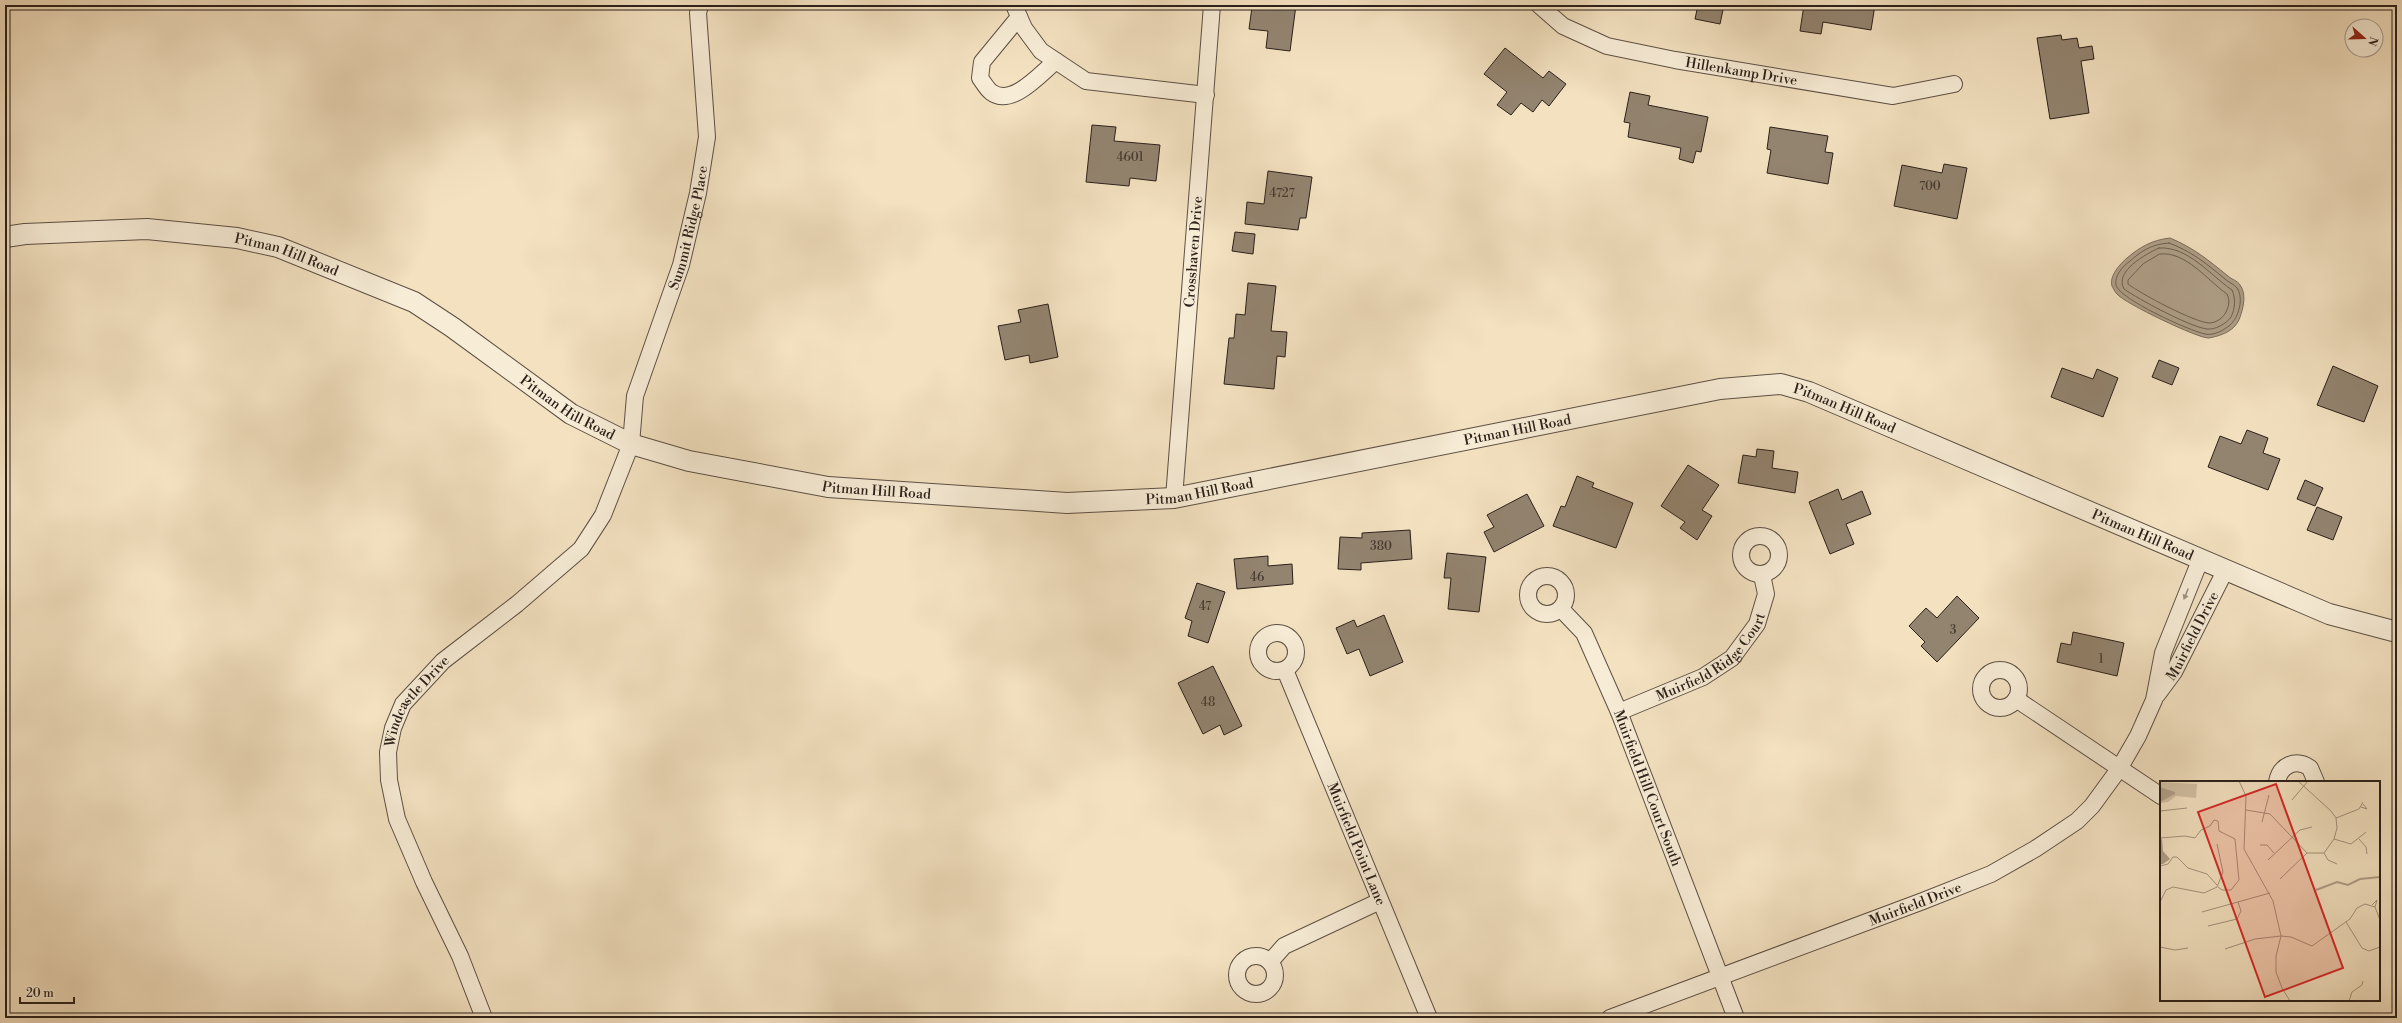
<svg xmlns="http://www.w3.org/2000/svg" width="2402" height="1023" font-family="'Libre Bodoni',serif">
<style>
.water{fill:#af9f88;stroke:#7a6c5c}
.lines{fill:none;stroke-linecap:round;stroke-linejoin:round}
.shore{stroke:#6d6051;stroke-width:1}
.building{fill:#938470;stroke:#2b201a}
.minor-casing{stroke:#5d5044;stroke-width:18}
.tertiary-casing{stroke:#5d5044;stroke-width:22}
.minor{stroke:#f7ecd6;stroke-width:16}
.tertiary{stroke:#f7ecd6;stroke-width:20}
.oneway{fill:#9b9081}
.labels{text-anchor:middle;stroke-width:3;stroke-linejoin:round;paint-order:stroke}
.number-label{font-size:12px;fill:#453930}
.street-label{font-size:14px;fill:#2b201a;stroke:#f7ecd6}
.inset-river{fill:none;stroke:#af9f88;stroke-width:2}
.inset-road{fill:none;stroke:#a3947e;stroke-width:1}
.view{fill:#d62828;fill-opacity:0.15;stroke:#d62828;stroke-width:2}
.inset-edge{fill:none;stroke:#2b201a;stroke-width:2}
</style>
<rect width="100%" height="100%" fill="#f3e1c0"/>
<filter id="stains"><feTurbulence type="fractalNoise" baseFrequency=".005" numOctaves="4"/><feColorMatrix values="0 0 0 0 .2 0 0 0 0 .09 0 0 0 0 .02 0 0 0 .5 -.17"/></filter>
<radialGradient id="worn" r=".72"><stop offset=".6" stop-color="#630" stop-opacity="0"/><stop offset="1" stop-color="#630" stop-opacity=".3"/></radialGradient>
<path class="water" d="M 2170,238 C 2194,248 2208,260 2228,276 C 2231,279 2238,281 2240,285 C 2246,293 2244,305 2241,314 C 2237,330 2224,335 2209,338 C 2199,339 2124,303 2117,294 C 2115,292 2113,288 2112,286 C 2109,276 2120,264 2127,258 C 2140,247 2152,240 2170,238 Z"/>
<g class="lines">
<g class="shore">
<path d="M 2169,243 C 2191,251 2207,264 2225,279 C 2228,282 2234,284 2237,288 C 2244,298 2239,317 2230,325 C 2224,330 2214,336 2205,334 C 2190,331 2119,299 2116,285 C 2114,276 2123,266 2129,262 C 2141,251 2152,244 2169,243 Z"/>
<path d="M 2159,248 C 2188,246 2210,275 2232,290 C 2236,299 2235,309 2231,317 C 2226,324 2215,330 2207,329 C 2190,327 2138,299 2124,289 C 2114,271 2146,254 2159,248 Z"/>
<path d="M 2160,254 C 2186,251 2208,281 2227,294 C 2230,300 2229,306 2226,312 C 2223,318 2216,323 2209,323 C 2194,322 2141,294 2128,284 L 2128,280 L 2143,264 Z"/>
</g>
</g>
<g class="building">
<polygon points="1256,5 1296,5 1290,51 1266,48 1268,31 1249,29 1252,7 1255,8"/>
<polygon points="1698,5 1724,5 1720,24 1695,19"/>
<polygon points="1804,5 1875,5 1871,30 1823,22 1821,34 1800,31"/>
<polygon points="2061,35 2062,40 2077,38 2079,48 2092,46 2094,59 2081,61 2089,113 2050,119 2037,38"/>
<polygon points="1505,48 1543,78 1549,71 1566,84 1549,106 1542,100 1533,112 1521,103 1511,115 1497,105 1507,92 1484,74"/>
<polygon points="1630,92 1650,96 1648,105 1708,117 1701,152 1696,151 1693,163 1679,159 1681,148 1628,137 1630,123 1624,122"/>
<polygon points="1092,125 1116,127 1114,141 1160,145 1156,181 1130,178 1129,186 1086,182"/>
<polygon points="1770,127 1828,136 1825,152 1833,153 1828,184 1767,173 1771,150 1767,149"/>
<polygon points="1944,164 1967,168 1957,219 1894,206 1902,165 1942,173"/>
<polygon points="1268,171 1312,177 1306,218 1300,218 1298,230 1245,224 1247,202 1264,204"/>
<polygon points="1235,232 1255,234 1253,254 1232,251"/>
<polygon points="1248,283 1276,286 1271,331 1287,332 1285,357 1277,356 1274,389 1224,384 1229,338 1234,338 1236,314 1245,315"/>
<polygon points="1048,304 1058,357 1030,363 1029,355 1005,360 998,326 1021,322 1018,310"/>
<polygon points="2159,360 2179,368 2172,385 2152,377"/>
<polygon points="2333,366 2378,386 2364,422 2317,405"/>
<polygon points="2062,368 2093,379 2097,369 2118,378 2103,417 2051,397"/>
<polygon points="2247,430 2268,438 2263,453 2280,459 2268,490 2208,467 2220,436 2241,444"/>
<polygon points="1757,449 1774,451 1772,468 1798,472 1795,493 1738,483 1743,455 1756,457"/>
<polygon points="1688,465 1719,485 1702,510 1712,516 1697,540 1680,528 1685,522 1661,506"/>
<polygon points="1577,476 1594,483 1592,487 1633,503 1616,548 1553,526 1561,506 1565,507"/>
<polygon points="2305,480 2323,488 2315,506 2297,499"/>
<polygon points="1838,489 1842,500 1862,491 1871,514 1846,524 1854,544 1830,554 1809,502"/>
<polygon points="1527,494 1544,526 1494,552 1484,532 1494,527 1487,515"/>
<polygon points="2317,507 2342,517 2333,540 2307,530"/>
<polygon points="1410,530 1412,559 1361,563 1361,570 1338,569 1340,537 1362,538 1362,533"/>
<polygon points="1447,553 1486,557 1479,612 1448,609 1451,578 1444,578"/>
<polygon points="1268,556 1268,566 1292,564 1293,584 1237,589 1234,559"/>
<polygon points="1197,583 1225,592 1208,643 1188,636 1192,621 1185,618"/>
<polygon points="1957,596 1979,618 1937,662 1921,646 1925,642 1909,626 1926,608 1937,618"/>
<polygon points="1384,615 1403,662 1370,676 1359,649 1347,654 1336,628 1354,620 1357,627"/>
<polygon points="2073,632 2124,643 2117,676 2057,662 2061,643 2071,645"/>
<polygon points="1213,666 1242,726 1224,735 1220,725 1203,734 1178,683"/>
</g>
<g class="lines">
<defs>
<g id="minor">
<polyline points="1014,5 1024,28 1041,51 1086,81 1206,95"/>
<path id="s1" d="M 1539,5 L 1563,26 L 1607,46 L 1675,60 L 1893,96 L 1954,84"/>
<path d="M 1019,17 L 982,62 L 980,78 C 983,82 987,89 991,92 C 1012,108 1041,73 1056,61"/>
<path id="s2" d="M 1174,498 L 1212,5"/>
<circle cx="1760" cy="555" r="19"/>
<circle cx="1547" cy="595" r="19"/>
<path id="s3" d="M 1561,609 L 1584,633 L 1619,712 L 1736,1018"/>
<circle cx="1277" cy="652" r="19"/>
<circle cx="2000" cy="689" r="19"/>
<path id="s4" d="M 1285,670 L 1429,1018"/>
<path id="s5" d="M 2157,695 L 2174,672 L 2226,569"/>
<polyline points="2016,699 2161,796"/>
<path id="s6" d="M 1619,712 L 1703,677 L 1732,658 L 1757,624 L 1766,594 L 1762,575"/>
<path d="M 2277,782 C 2280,765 2296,758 2310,768 L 2316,782"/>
<circle cx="1256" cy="975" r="19"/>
<polyline points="1270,962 1284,946 1380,901"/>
<path id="s7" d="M 484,1018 L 460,956 L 424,882 L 397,819 L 389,780 L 388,752 L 393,728 L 403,704 L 443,661 L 517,604 L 581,549 L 603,515 L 631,444 L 635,396 L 681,265 L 698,193 L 707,137 L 698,13 L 700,5"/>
<path id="s8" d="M 1610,1018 L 1923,901 L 1991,874 L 2035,849 L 2077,821 L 2092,806 L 2119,769 L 2138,736 L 2154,700 L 2163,653 L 2201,558"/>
</g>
<g id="tertiary">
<path id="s9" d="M 5,237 L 25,234 L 147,229 L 237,238 L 278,247 L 414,302 L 452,327 L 571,414 L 631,444 L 689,461 L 828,487 L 1067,503 L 1174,498 L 1720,389 L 1781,384 L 1809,392 L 2329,614 L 2397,632"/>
</g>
</defs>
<use href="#minor" class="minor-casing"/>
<use href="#tertiary" class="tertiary-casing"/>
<use href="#minor" class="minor"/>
<use href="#tertiary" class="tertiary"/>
</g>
<defs><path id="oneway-solid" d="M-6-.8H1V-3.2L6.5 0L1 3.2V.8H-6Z"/></defs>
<use class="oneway" href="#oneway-solid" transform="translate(2186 594) rotate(112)"/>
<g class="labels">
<g class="number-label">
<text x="1130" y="161">4601</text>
<text x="1930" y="190">700</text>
<text x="1282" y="197">4727</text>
<text x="1381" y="550">380</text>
<text x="1257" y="581">46</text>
<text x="1205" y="610">47</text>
<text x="1953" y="634">3</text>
<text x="2101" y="663">1</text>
<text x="1208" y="706">48</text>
</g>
<g class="street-label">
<text dy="5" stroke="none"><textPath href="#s1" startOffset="217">Hillenkamp Drive</textPath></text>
<text dy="5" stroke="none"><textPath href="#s7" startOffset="914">Summit Ridge Place</textPath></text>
<text dy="5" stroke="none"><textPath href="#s2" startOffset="247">Crosshaven Drive</textPath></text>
<text dy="5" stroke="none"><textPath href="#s9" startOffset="285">Pitman Hill Road</textPath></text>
<text dy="5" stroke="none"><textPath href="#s9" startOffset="608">Pitman Hill Road</textPath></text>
<text dy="5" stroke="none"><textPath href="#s9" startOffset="1916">Pitman Hill Road</textPath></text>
<text dy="5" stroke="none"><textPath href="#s9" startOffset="1580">Pitman Hill Road</textPath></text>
<text dy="5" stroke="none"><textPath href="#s9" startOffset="932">Pitman Hill Road</textPath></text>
<text dy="5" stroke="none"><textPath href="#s9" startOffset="1256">Pitman Hill Road</textPath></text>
<text dy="5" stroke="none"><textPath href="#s9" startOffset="2240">Pitman Hill Road</textPath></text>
<text dy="5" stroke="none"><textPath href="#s5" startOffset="69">Muirfield Drive</textPath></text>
<text dy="5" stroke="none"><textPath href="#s6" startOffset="110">Muirfield Ridge Court</textPath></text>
<text dy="5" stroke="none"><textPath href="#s7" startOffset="345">Windcastle Drive</textPath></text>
<text dy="5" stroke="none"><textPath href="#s3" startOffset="201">Muirfield Hill Court South</textPath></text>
<text dy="5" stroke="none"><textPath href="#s4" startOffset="188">Muirfield Point Lane</textPath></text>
<text dy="5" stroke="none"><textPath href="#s8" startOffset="326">Muirfield Drive</textPath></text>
</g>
</g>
<g transform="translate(2160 781)">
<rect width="220" height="220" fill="#f3e1c0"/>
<path d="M 0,1 L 37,3 L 36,17 L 16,15 L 8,21 L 0,22 Z" fill="#d1c0a4"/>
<path d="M 0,6 L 15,11 L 15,13 L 0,21 ZM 2,58 L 3,70 L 10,78 L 3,83 L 0,83 L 0,59 Z" fill="#af9f88"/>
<path class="inset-river" d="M 156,109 L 177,101 L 188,104 L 200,98 L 220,96"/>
<path class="inset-road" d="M 79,0 L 86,15 L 84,68 L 113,120 L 121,155 L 116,175 L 116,191 L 122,207 L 130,220M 132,19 L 148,0M 201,26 L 207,28 L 203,23M 86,29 L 110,33 L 147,72 L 164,72 L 174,58 L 177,47 L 176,37 L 171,30 L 138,0M 0,30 L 27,27M 176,37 L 199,28 L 203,21M 102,41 L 109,14M 0,57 L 25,55 L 35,57 L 41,49 L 50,45 L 54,39 L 58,40 L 59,50 L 75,58 L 79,99 L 71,109 L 62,109 L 58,106M 174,58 L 191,63 L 206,51M 199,58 L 206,66 L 207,73M 100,64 L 107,64 L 114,72M 164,72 L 168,79 L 177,83M 108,79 L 140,49 L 152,46M 0,85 L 8,83 L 13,76 L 17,76 L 28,87 L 47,93 L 57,104M 120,98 L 147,72M 0,121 L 6,109 L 13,106 L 44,112 L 57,106 L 63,91 L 57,63M 212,124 L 217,119 L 215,126M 42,131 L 110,112M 186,141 L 202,167 L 209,170 L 220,166M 48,145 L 77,138 L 81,130 L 78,121M 0,166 L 15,169 L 28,167M 65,168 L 95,158 L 121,155 L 131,156 L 152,165 L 190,138 L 197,127 L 205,123 L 215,126 L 220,139M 189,220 L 192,211 L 202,204 L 203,200"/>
<path class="view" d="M 116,3 L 183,187 L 105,216 L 38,31 Z"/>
<rect width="220" height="220" class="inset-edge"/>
</g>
<rect width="2402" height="1023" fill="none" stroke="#f3e1c0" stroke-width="20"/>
<rect x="6" y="6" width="2390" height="1011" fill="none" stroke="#2b201a" stroke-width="2"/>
<rect x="10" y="10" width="2382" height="1003" fill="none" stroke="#2b201a"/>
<g transform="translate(2364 38) rotate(110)"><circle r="19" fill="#f7ecd6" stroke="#a59a8b"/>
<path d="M0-3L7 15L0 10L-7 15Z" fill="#8f2418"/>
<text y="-6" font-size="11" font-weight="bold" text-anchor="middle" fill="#2b201a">N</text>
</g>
<path d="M20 997v6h54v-6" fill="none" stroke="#2b201a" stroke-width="2"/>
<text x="26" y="997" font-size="12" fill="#2b201a" stroke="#f7ecd6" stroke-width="3" paint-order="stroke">20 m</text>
<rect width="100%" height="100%" filter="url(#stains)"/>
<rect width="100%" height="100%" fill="url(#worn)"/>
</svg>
